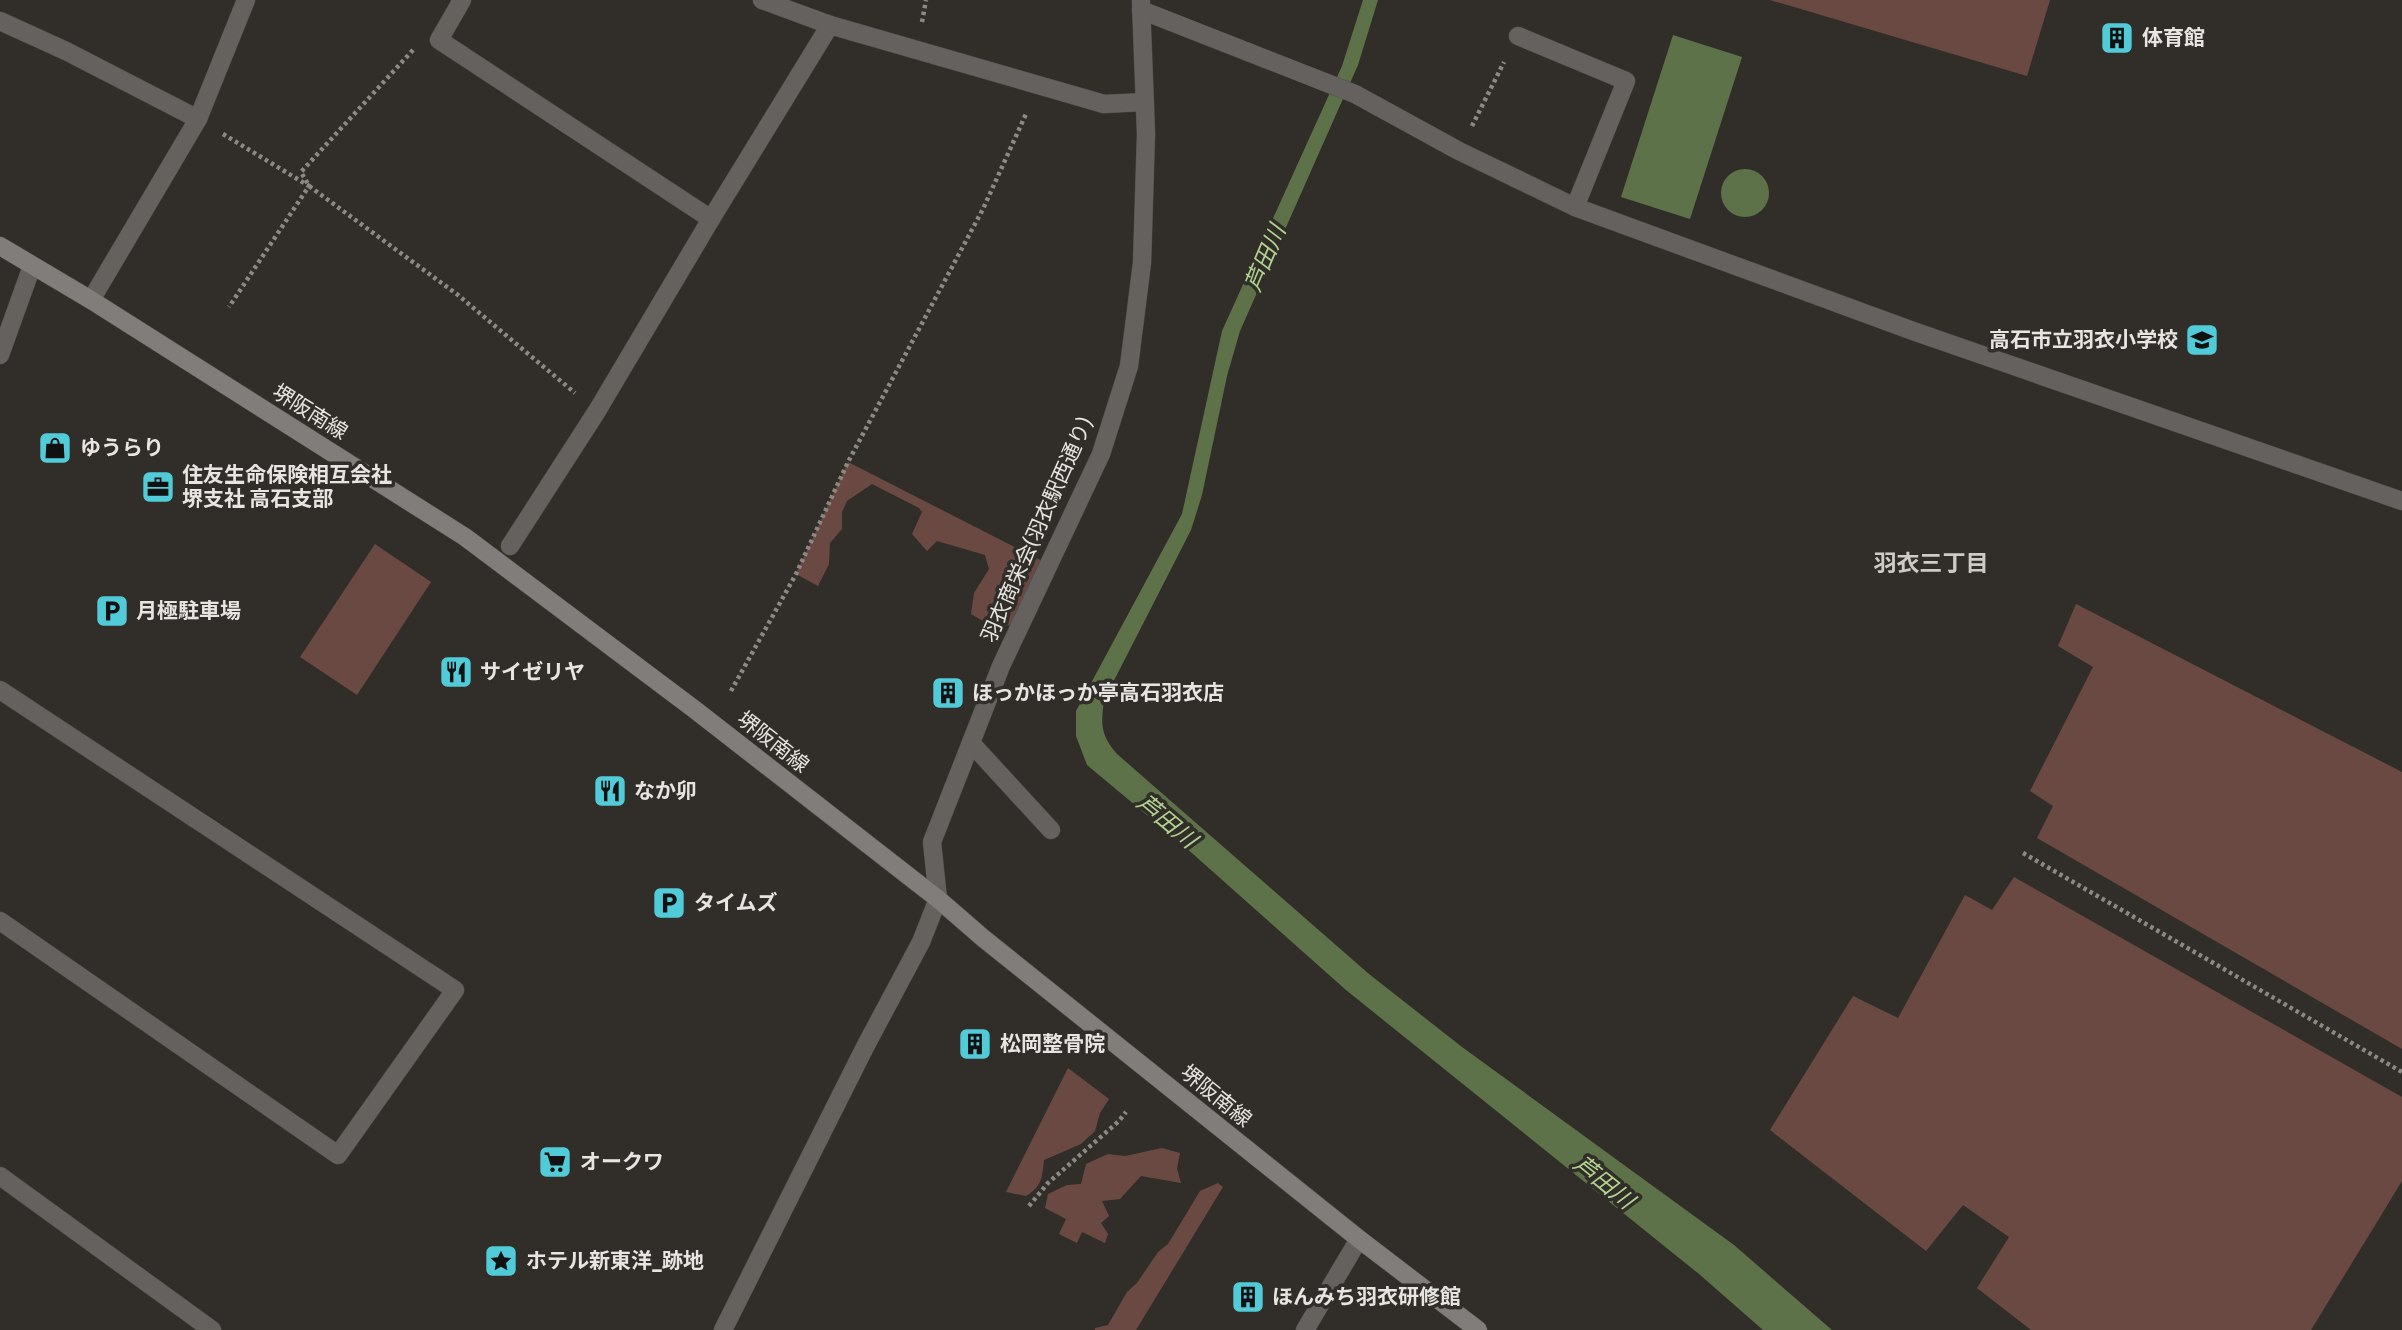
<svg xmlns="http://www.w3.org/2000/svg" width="2402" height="1330" font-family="'Fira Sans Condensed','Noto Sans JP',sans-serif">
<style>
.green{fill:#6b4943}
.water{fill:#5d7248}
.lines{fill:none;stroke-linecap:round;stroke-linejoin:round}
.minor-casing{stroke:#4e4b46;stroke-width:19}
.tertiary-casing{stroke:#4e4b46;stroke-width:19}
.secondary-casing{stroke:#4e4b46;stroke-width:19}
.path{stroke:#8c8985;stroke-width:4.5;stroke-dasharray:3.5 3.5;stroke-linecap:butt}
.minor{stroke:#64615f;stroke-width:18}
.tertiary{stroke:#64615f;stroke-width:18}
.secondary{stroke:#817d7a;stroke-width:18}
.labels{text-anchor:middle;stroke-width:7;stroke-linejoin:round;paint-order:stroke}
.poi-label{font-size:21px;font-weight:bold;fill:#e7e5e1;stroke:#312e29;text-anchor:start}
.street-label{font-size:21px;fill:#e7e5e1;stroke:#312e29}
.water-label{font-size:23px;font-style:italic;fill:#b1d390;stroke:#312e29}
.neighbourhood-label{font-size:23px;font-weight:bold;fill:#cecac4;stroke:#312e29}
</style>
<rect width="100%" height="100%" fill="#312e29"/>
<g class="green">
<polygon points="1770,0 2050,0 2027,76"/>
<polygon points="848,462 1046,563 1013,625 993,627 971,614 974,593 989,569 985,555 937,541 927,551 912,534 922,512 919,508 872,484 847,501 842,512 842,529 830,543 829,564 818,586 796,574"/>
<polygon points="375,544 431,582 357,695 300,657"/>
<polygon points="2076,604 2402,772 2402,1049 2037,838 2053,806 2030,791 2093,667 2058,646"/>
<polygon points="2014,877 2402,1097 2402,1181 2311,1330 2031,1330 1977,1288 2009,1237 1963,1205 1926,1251 1770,1130 1853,996 1898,1018 1965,895 1992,910"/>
<path d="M 1068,1068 L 1109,1099 L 1100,1113 L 1095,1131 L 1081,1144 L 1044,1160 C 1042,1178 1042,1186 1026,1196 L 1006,1192 Z"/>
<polygon points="1162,1148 1180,1153 1177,1169 1181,1183 1141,1176 1120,1199 1102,1201 1109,1216 1101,1223 1108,1234 1105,1243 1082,1232 1077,1243 1059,1234 1066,1219 1045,1208 1048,1194 1067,1185 1081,1184 1086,1164 1108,1154 1125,1156"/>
<polygon points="1218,1183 1223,1187 1136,1330 1095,1330 1095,1328 1108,1325 1127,1292 1137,1283 1158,1252 1168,1244 1200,1191"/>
</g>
<g class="water">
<path d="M 1363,0 L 1378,0 L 1358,65 L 1240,331 L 1227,376 L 1202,495 L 1191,530 L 1104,700 C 1101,725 1100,734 1117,754 L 1369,974 L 1462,1047 L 1734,1245 L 1832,1330 L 1763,1330 L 1699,1274 L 1346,990 L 1184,846 L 1087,765 L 1076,736 L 1076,711 L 1182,514 L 1222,331 L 1342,66 Z"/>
<polygon points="1673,35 1742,57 1690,219 1621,197"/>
<circle cx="1745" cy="193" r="24"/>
</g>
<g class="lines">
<defs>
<g id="minor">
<polyline points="462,0 439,40 711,219"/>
<polyline points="762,0 830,25 1104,104 1145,102"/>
<polyline points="1141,10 1355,94 1459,151 1575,207 1913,331 2402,501"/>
<polyline points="0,21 66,51 198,119"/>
<polyline points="1518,36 1626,81 1575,207"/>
<polyline points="91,300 198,119 246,0"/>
<polyline points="0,355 32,266"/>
<polyline points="510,546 597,411 711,219 830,25"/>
<polyline points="0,690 455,990 338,1155 0,921"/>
<polyline points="971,743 1051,830"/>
<polyline points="938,899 932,842 1001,666 1101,454 1129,366 1142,263 1146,134 1141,2"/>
<polyline points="0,1176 212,1330"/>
<polyline points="1305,1330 1359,1239"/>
</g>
<polyline id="tertiary" points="723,1330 865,1047 921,942 938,899"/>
<polyline id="secondary" points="0,246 91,300 465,537 694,709 938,899 983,938 1359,1239 1478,1330"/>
</defs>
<use href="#minor" class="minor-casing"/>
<use href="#tertiary" class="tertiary-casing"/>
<use href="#secondary" class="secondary-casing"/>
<g class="path">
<polyline points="922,22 926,0"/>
<polyline points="413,50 301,172 309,186 458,295 575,393"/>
<polyline points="1472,126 1504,62"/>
<polyline points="223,134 309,186 229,307"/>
<polyline points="731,691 796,574 848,462 983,209 1026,114"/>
<polyline points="2023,853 2402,1072"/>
<polyline points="1029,1206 1048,1183 1119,1121 1126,1112"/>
</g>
<use href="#minor" class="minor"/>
<use href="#tertiary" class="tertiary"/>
<use href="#secondary" class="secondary"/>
</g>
<defs>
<symbol id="building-square" viewBox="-11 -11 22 22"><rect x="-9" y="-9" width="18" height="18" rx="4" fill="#52cbd8" stroke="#312e29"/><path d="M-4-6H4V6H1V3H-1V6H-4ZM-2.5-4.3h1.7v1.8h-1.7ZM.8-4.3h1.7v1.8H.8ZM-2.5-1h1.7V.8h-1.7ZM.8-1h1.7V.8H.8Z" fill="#111"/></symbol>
<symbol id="school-square" viewBox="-11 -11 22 22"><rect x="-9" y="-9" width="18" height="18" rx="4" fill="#52cbd8" stroke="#312e29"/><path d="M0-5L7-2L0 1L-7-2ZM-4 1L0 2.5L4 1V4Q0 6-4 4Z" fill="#111"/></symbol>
<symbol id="shop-square" viewBox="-11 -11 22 22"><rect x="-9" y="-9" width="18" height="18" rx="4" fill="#52cbd8" stroke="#312e29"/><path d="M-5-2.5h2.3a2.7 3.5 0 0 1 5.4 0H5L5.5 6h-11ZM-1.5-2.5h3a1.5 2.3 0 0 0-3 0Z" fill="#111"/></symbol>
<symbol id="office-square" viewBox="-11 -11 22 22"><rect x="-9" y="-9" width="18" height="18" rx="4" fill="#52cbd8" stroke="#312e29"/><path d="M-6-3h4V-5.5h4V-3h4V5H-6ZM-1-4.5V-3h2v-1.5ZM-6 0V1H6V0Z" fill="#111"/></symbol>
<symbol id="parking-square" viewBox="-11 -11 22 22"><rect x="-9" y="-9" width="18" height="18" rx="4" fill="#52cbd8" stroke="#312e29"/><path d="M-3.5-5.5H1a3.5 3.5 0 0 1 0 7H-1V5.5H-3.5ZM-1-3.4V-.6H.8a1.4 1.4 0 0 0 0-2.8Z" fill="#111"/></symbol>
<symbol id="restaurant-square" viewBox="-11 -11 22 22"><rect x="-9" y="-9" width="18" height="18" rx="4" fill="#52cbd8" stroke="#312e29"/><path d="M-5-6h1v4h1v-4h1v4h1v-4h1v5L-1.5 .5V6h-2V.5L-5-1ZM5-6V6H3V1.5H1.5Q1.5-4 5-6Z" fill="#111"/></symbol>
<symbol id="supermarket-square" viewBox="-11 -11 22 22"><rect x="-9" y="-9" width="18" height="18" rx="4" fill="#52cbd8" stroke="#312e29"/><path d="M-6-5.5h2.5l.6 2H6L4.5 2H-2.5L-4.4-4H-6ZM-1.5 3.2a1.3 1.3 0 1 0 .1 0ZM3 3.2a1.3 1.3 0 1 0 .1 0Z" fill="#111"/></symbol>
<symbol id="sight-square" viewBox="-11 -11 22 22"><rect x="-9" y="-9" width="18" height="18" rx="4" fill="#52cbd8" stroke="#312e29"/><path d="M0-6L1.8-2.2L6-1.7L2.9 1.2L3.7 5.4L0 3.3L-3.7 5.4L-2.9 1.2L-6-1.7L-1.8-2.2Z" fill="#111"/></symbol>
</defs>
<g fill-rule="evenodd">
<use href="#building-square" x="2098" y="19" width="38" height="38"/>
<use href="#school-square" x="2183" y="321" width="38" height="38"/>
<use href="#shop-square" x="36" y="429" width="38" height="38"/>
<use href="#office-square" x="139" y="468" width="38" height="38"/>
<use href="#parking-square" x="93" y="592" width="38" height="38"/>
<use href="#restaurant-square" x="437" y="653" width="38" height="38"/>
<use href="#building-square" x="929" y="674" width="38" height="38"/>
<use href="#restaurant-square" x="591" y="772" width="38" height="38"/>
<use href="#parking-square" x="650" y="884" width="38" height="38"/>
<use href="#building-square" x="956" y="1025" width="38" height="38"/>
<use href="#supermarket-square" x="536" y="1143" width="38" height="38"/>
<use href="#sight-square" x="482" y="1242" width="38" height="38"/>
<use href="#building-square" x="1229" y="1278" width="38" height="38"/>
</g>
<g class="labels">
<g class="poi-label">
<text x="2142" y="45">体育館</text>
<text x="2178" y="347" text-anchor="end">高石市立羽衣小学校</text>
<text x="80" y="455">ゆうらり</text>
<text x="182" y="482">住友生命保険相互会社<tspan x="182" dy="24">堺支社 高石支部</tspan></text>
<text x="136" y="618">月極駐車場</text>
<text x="480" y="679">サイゼリヤ</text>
<text x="972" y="700">ほっかほっか亭高石羽衣店</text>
<text x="634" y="798">なか卯</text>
<text x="694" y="910">タイムズ</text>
<text x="1000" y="1051">松岡整骨院</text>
<text x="580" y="1169">オークワ</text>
<text x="526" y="1268">ホテル新東洋_跡地</text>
<text x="1272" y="1304">ほんみち羽衣研修館</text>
</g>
<g class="street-label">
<text transform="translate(310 412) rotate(32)" y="7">堺阪南線</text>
<text transform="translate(1037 530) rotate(-66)" y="7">羽衣商栄会(羽衣駅西通り)</text>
<text transform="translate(773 742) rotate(38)" y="7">堺阪南線</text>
<text transform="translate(1216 1096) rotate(39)" y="7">堺阪南線</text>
</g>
<g class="water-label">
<text transform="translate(1265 258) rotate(-67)" y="8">芦田川</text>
<text transform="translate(1167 821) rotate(40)" y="8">芦田川</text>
<text transform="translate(1604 1182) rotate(39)" y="8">芦田川</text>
</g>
<g class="neighbourhood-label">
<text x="1931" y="571">羽衣三丁目</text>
</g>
</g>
</svg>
